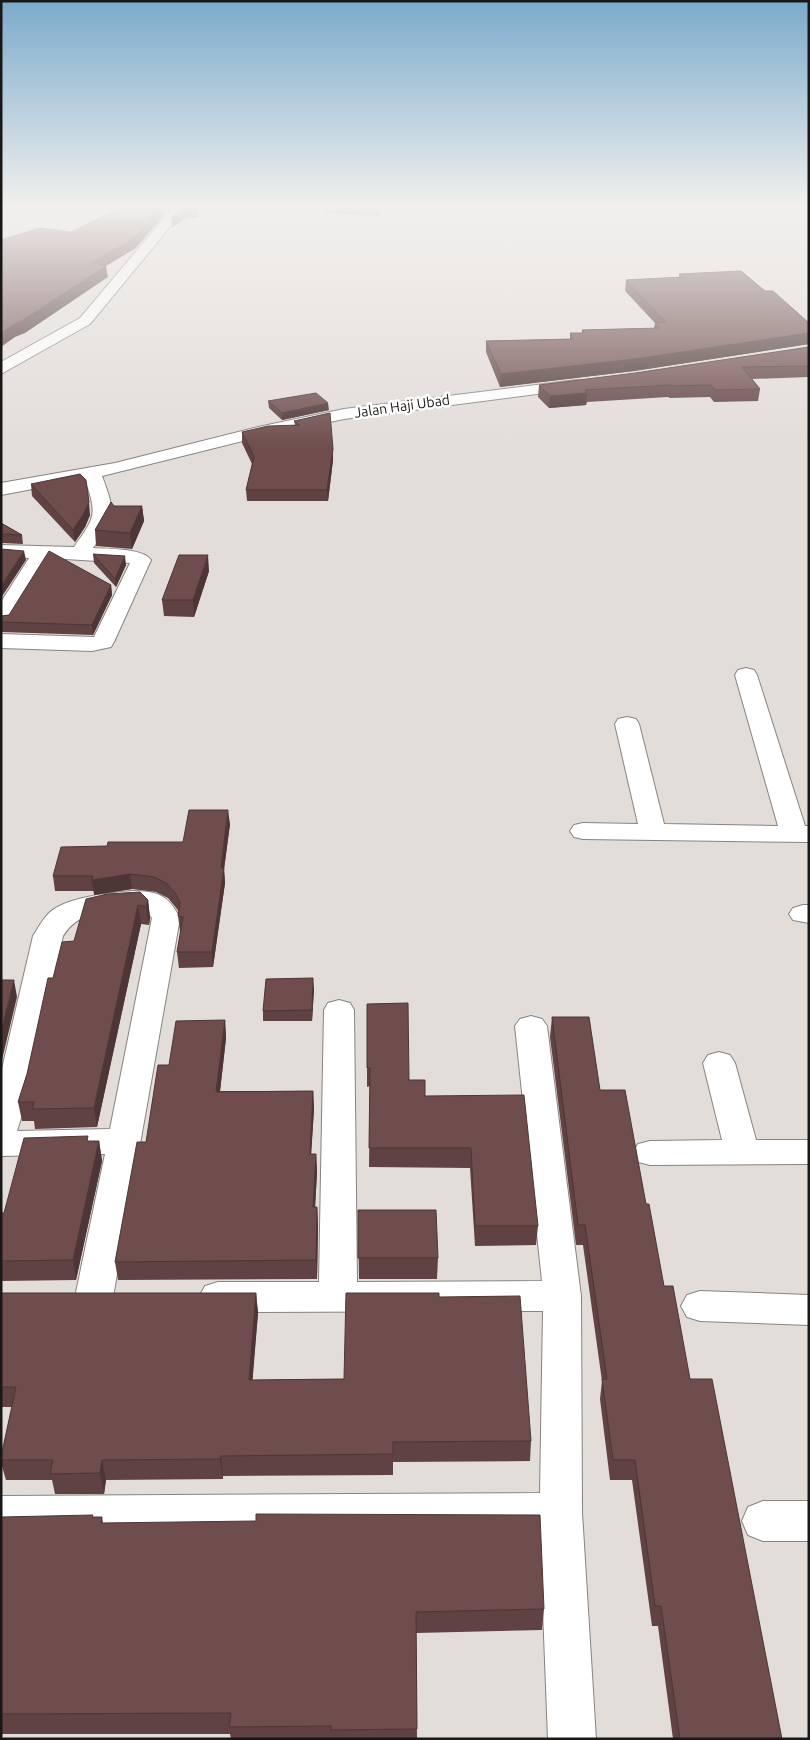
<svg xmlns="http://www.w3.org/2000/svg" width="810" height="1740" font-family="Ubuntu,sans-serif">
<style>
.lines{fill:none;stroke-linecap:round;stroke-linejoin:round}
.street-casing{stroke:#88837f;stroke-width:2}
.street{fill:#fff;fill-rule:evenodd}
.wall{fill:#5f4241}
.shaded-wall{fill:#4d3635}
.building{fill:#6e4d4c;stroke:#4d3635}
.labels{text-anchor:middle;stroke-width:5;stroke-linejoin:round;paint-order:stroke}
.far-street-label{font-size:14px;fill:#1a1816;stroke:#fff}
</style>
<rect width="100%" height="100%" fill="#e3ddda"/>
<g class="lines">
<defs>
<g id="street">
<polygon points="175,205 188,205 90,324 1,374 1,362 80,318"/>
<path d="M 577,380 L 583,382 L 585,385 L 583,388 L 344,419 L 259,437 L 102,476 C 116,514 116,515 93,548 C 108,549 143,548 151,560 L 114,642 L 111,647 L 92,651 L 1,648 L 1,634 L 94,637 L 130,563 L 49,558 L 9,624 L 1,625 L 1,602 L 29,558 L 1,557 L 1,545 L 74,547 C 96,516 97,515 85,479 L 1,495 L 1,483 L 115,463 L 258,427 L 344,409 Z"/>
<polygon points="746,668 754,670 757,675 805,826 809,826 809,842 583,839 574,837 570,831 574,825 583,823 638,824 615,724 618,719 627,717 636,719 639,724 664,824 778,826 735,675 738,670"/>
<path d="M 132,891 C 158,891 168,895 180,918 L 113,1297 L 107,1308 L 94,1312 L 81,1308 L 75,1297 L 105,1154 L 1,1156 L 1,1073 L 33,936 C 38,928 43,919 49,913 C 66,897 110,893 132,891 ZM 132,908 L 144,908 L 152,918 L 110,1129 L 17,1131 L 29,1093 L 63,936 C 77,912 106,910 132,908 Z"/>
<polygon points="803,905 809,905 809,923 793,920 789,914 793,908"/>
<polygon points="339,1000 350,1003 354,1010 357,1282 542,1281 515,1026 520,1019 531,1016 542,1019 547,1026 581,1296 582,1512 596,1739 548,1739 540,1532 1,1535 1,1496 540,1493 543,1311 218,1312 205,1308 199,1297 205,1286 218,1282 319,1282 324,1010 328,1003"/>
<polygon points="719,1052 730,1055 735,1063 756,1140 809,1140 809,1164 650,1165 638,1162 633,1153 638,1144 650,1141 722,1140 703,1063 708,1055"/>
<polygon points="700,1291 809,1295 809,1325 700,1321 687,1317 681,1306 687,1295"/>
<polygon points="763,1501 809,1501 809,1541 763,1541 748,1535 742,1521 748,1507"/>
</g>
</defs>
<use href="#street" class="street-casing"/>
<use href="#street" class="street"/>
</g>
<g class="wall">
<polygon points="183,205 262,205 260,208 199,207 198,218 187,218 172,227"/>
<polygon points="323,205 490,205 485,210 378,206 379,208 380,216 325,214 324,207 325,205"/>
<polygon points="679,274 765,291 809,323 809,344 634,371 500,387 486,352 486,341 570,339 570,333 582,333 582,330 654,328 655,323 625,291 626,280 679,277"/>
<polygon points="809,347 809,377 752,379 760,389 758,401 714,402 710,397 670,398 668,397 587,402 586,405 549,408 538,397 539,385 635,373"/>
<polygon points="268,401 329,410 282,420 269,408"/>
<polygon points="330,413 333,460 328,501 247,501 246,490 252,464 242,443 242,432 295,425 294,421"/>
<polygon points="31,484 90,515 85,527 75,542 32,496"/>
<polygon points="142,506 144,521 132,549 96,546 95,530"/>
<polygon points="1,523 22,535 23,544 1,543"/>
<polygon points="93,554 126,565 116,587 94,563"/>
<polygon points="209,571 194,617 164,616 162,600"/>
<polygon points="111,585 112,595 93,635 1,632 1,616 9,615"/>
<polygon points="230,824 224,869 225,883 213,967 179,968 177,952 181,931 180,931 178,916 179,912 177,909 168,898 156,892 132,889 94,895 94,891 55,891 53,876 107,846 183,842"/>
<polygon points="148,900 150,918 149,925 141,924 97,1127 35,1129 34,1121 22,1121 18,1102 27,1074 74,941"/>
<polygon points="314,989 312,1021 263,1021 263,1011"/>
<polygon points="367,1004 409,1080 425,1096 538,1226 536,1245 475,1246 470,1168 369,1167 370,1086 367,1087"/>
<polygon points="552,1017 600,1090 646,1204 664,1286 690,1379 782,1739 673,1739 658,1626 652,1626 632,1480 610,1480 600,1399 602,1381 583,1245 576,1245 550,1037"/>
<polygon points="225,1020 226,1038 220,1091 313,1091 314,1109 311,1154 316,1154 317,1172 315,1207 317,1207 318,1226 317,1279 118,1280 115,1262 146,1142 169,1065"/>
<polygon points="89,1141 99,1141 102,1161 76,1280 1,1281 1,1213 4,1213"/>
<polygon points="358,1210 438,1258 437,1279 359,1279"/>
<polygon points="1,1293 256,1293 258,1313 252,1380 344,1379 439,1297 531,1441 530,1461 393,1462 393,1475 223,1476 223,1479 106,1480 104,1494 55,1494 52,1480 6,1480 1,1463 1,1457 12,1407 1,1407"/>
<polygon points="1,1517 102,1517 103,1523 544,1609 542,1630 416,1633 417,1739 231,1739 230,1734 1,1734"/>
</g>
<g class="shaded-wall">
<polygon points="163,205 164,215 136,248 106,266 108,277 25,333 15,337 1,347 1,333"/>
<polygon points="485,205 490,205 485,210"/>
<polygon points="187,210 187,218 172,227 171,219"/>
<polygon points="809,333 809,344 634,371 500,387 501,374"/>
<polygon points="587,393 586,405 549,408 550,396"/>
<polygon points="328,403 329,410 282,420 282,413"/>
<polygon points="333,449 333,460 328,501 327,490"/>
<polygon points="89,502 90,515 85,527 75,542 73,530"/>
<polygon points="142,506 144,521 132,549 130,533"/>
<polygon points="24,551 26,560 1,598 1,586"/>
<polygon points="208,555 209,571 194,617 193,600"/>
<polygon points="125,556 126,565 116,587 115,579"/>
<polygon points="111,585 112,595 93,635 92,625"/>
<polygon points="228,810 230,824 224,869 225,883 213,967 212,952 221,868"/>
<polygon points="130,874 132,889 94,895 92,880"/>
<polygon points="148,900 150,918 149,925 146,907"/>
<polygon points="138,905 141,924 97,1127 94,1108"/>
<polygon points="313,978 314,989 312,1021 312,1010"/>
<polygon points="14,980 17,997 1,1064 1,1032"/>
<polygon points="225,1020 226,1038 218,1109 216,1092"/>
<polygon points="313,1091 314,1109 310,1172 310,1154"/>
<polygon points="99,1141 102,1161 76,1280 73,1260"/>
<polygon points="316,1154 317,1172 314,1226 313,1207"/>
<polygon points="317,1207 318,1226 317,1279 316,1260"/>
<polygon points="256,1293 258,1313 251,1400 249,1380"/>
<polygon points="221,1456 223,1476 223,1479 220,1459"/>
<polygon points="102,1460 106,1480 104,1494 100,1473"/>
</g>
<g class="building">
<polygon points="122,205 163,205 135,237 92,263 106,266 23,320 13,325 1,333 1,240 40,228 71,232 118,209"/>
<polygon points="183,205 198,205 198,210 187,210 171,219"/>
<polygon points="325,205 378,205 379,208 324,207"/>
<polygon points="741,271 765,291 773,291 809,323 809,333 635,359 501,374 486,341 573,339 570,333 584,333 582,330 660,328 655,323 666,322 626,280 683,277 679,274"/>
<polygon points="809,347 809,366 742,367 760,389 715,390 711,385 671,386 670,385 585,390 587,393 550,396 539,385 635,373"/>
<polygon points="316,393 328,403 282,413 268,401"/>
<polygon points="330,413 333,449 327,490 246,490 254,457 242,432 268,426 300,425 294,421"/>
<polygon points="80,474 86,480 89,502 83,515 73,530 31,484"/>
<polygon points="111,502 114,506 142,506 130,533 95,530"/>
<polygon points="1,523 22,535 1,534"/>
<polygon points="1,549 24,551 1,586"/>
<polygon points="49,551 111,585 92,625 1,622 1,616 9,615"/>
<polygon points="93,554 125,556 115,579"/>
<polygon points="179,555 208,555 193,600 162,600"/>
<polygon points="189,810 228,810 221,868 224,868 212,952 177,952 183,917 178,916 180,903 176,894 166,883 154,877 130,874 92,880 93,876 53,876 61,847 107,846 108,842 183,842"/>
<polygon points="140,892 148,900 146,907 138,905 94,1108 32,1109 34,1102 18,1102 27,1074 48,978 53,978 62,942 74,941 86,899 107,894"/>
<polygon points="313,978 312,1010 263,1011 266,979"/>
<polygon points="1,980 14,980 1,1032"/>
<polygon points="408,1003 409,1080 425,1080 425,1096 524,1095 538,1226 475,1226 471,1148 369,1148 370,1068 367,1068 367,1004"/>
<polygon points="552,1017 589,1017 600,1090 625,1090 646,1204 649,1204 664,1286 673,1286 690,1379 712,1379 782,1739 680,1739 661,1606 655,1606 635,1460 613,1460 602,1379 607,1379 585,1225 578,1225"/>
<polygon points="225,1020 216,1092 313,1091 310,1154 316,1154 313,1207 317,1207 316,1260 115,1262 137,1142 146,1142 158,1065 169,1065 176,1021"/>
<polygon points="88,1136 87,1141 99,1141 73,1260 1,1261 1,1213 4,1213 24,1138"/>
<polygon points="358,1210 436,1210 438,1258 358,1258"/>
<polygon points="1,1293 256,1293 249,1380 344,1379 346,1293 439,1293 439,1297 520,1296 531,1441 393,1442 393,1454 221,1456 220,1459 102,1460 100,1473 50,1474 53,1460 1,1460 1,1457 16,1387 1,1387"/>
<polygon points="256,1514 540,1515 544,1609 416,1612 417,1729 331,1730 331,1726 229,1727 231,1713 1,1714 1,1517 93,1515 92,1517 102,1517 101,1523 256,1521"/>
</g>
<linearGradient id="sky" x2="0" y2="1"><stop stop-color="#7aabcb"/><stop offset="0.46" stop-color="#f2f0ee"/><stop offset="1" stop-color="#f2f0ee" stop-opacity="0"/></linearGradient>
<rect width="810" height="449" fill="url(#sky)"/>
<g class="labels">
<g class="far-street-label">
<text transform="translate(402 406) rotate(-8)" y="5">Jalan Haji Ubad</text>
</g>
</g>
<rect width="810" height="1740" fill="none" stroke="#1a1816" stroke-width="5"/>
</svg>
